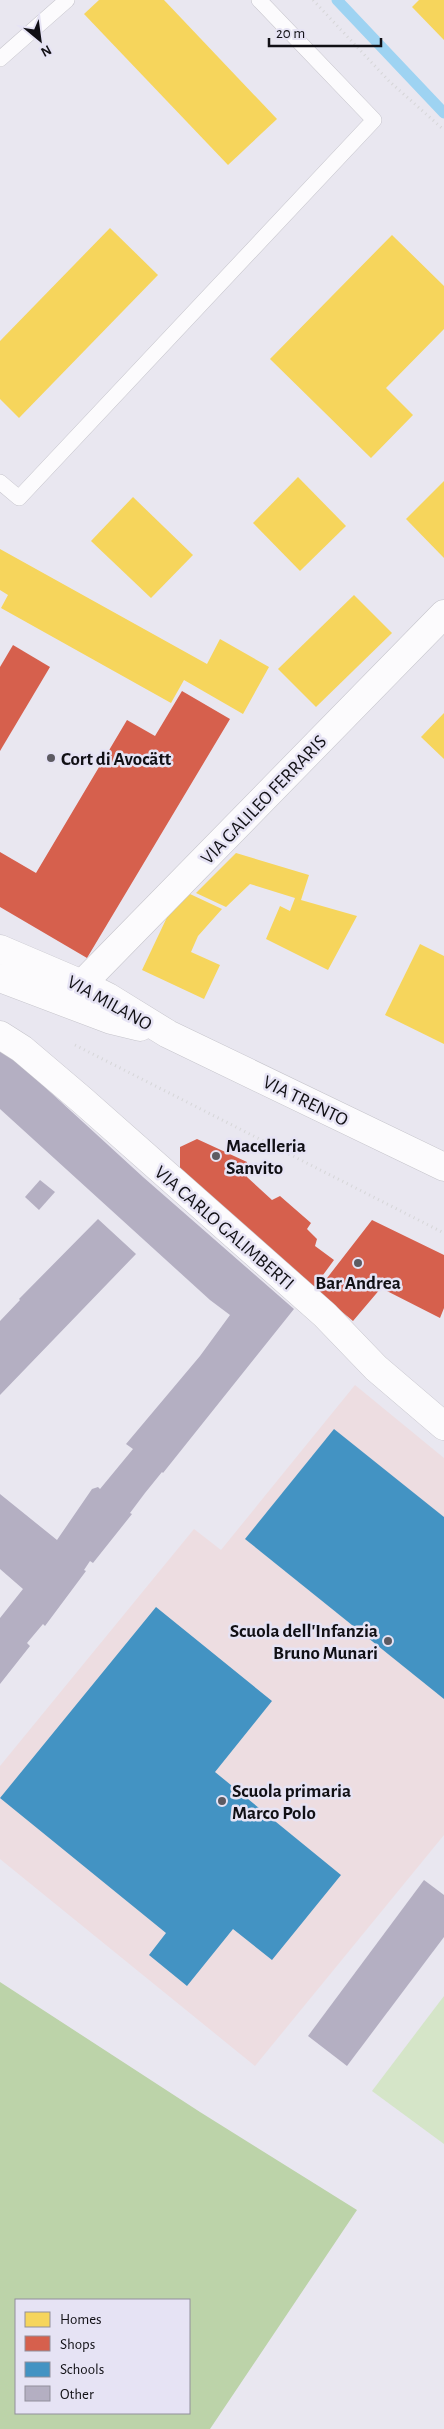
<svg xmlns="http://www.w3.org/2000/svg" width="444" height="2429" font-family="'Alegreya Sans',sans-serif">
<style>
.education{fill:#eddde1}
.green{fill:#d5e5c8}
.forest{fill:#bcd3a9;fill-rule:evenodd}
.homes{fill:#f6d55c}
.shops{fill:#d6604d}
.schools{fill:#4393c3}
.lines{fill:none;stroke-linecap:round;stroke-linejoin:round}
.stream{stroke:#9ed3f2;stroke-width:11}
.building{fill:#b4afc2}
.service-casing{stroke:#c5c4cb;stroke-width:16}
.minor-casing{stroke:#c5c4cb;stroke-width:29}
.tertiary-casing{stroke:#c5c4cb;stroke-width:29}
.path{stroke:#d6d6d8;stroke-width:3;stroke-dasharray:1 4;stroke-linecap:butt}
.service{stroke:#fcfbfd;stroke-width:15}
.minor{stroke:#fcfbfd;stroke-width:28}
.tertiary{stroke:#fcfbfd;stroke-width:28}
.poi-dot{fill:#5d5b62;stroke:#e6e3f4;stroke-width:2}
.labels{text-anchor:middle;stroke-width:5;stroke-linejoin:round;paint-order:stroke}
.poi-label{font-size:19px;font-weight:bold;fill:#111015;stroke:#e6e3f4;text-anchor:start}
.street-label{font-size:19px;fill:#111015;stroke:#e6e3f4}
</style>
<rect width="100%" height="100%" fill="#e9e7f0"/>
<polygon class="education" points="355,1385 444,1458 444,1835 255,2066 0,1859 0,1766 194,1529 221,1550"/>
<polygon class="green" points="444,1996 444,2144 372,2091"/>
<path class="forest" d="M 0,1982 L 200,2112 L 357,2210 L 210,2429 L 0,2429 ZM 16,2300 L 189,2300 L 189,2413 L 16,2413 Z"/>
<g class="homes">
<polygon points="99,0 164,0 277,119 228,165 84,14"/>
<polygon points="419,0 444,0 444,40 412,7"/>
<polygon points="110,228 158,275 19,418 0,399 0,341"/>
<polygon points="392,235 444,286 444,329 386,388 413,415 371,458 270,359"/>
<polygon points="298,477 346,526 300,571 253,523"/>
<polygon points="444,481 444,558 406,519"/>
<polygon points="133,497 193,555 151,598 91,541"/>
<polygon points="0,549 207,664 220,639 269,667 243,714 184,680 171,703 1,608 8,595 0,590"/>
<polygon points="354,595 392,633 316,707 278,669"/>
<polygon points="444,713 444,759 421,737"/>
<polygon points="236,853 309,875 301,900 357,916 328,970 266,939 280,906 290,911 295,898 250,884 226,907 196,893"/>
<polygon points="190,894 222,909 198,936 191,952 220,965 204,999 142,970 169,913"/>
<polygon points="420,944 444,956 444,1044 385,1015"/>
</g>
<g class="shops">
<polygon points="13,645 50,667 0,751 0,667"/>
<polygon points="182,691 230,719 87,958 0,907 0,852 36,873 127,720 155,736"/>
<polygon points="197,1139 247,1162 247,1177 272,1200 280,1196 311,1223 307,1229 317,1239 315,1246 334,1260 312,1290 180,1168 180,1147"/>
<polygon points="372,1220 444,1255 444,1308 440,1318 381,1288 353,1321 317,1291"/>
</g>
<g class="schools">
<polygon points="334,1429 444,1517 444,1699 245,1539"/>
<polygon points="156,1607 272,1701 215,1772 341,1875 272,1960 233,1929 187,1986 149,1955 166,1933 0,1798"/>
</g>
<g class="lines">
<polyline class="stream" points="337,0 444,113"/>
</g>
<g class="building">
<polygon points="0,1046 143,1177 294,1309 163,1473 162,1472 145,1493 130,1513 132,1514 93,1563 90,1561 84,1570 86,1571 45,1626 43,1624 27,1643 30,1646 0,1684 0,1618 23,1589 0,1569 0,1494 57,1540 92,1489 98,1487 100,1489 133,1449 126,1444 200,1356 230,1315 210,1300 0,1109"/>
<polygon points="40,1180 55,1192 39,1210 25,1197"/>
<polygon points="98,1219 136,1254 0,1395 0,1321 20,1300 19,1299"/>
<polygon points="424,1880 444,1895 444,1937 347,2066 308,2036"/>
</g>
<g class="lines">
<defs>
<g id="service">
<polyline points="0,59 67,0"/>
<polyline points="0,482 19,498 374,120 259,0"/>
</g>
<g id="minor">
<polyline points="82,984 444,614"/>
<polyline points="0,1035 22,1049 82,1100 325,1315 376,1368 444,1426"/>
</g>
<g id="tertiary">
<polyline points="0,949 82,984 108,997 168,1034 444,1167"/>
<polyline points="0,978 111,1020 140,1027"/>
</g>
</defs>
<use href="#service" class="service-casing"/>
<use href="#minor" class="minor-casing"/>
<use href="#tertiary" class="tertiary-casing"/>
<g class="path">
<polyline points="313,0 389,81 444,130"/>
<polyline points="75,1045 444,1233"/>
</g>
<use href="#service" class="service"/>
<use href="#minor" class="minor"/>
<use href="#tertiary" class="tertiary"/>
</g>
<g class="poi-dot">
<circle cx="51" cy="758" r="5"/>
<circle cx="216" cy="1156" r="5"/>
<circle cx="358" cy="1263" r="5"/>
<circle cx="388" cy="1641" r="5"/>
<circle cx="222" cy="1801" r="5"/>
</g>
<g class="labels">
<g class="poi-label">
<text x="61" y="765">Cort di Avocätt</text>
<text x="226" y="1152">Macelleria<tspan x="226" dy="22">Sanvito</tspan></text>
<text x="358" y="1289" text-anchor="middle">Bar Andrea</text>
<text x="378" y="1637" text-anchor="end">Scuola dell'Infanzia<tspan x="378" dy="22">Bruno Munari</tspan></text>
<text x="232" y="1797">Scuola primaria<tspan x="232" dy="22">Marco Polo</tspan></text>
</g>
<g class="street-label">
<text transform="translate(263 799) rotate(-46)" y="7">VIA GALILEO FERRARIS</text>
<text transform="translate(110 1002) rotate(29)" y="7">VIA MILANO</text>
<text transform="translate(306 1100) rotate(26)" y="7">VIA TRENTO</text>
<text transform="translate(225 1227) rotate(41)" y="7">VIA CARLO GALIMBERTI</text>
</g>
</g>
<rect x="15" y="2299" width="175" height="115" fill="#e6e3f4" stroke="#918f9b"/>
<rect x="25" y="2312" width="25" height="15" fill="#f6d55c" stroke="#918f9b"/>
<text x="60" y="2324" font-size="15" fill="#111015">Homes</text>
<rect x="25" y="2336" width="25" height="15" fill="#d6604d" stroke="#918f9b"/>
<text x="60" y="2349" font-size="15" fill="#111015">Shops</text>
<rect x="25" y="2362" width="25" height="15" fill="#4393c3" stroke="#918f9b"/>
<text x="60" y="2374" font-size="15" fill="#111015">Schools</text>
<rect x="25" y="2386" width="25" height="15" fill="#b4afc2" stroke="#918f9b"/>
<text x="60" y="2399" font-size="15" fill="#111015">Other</text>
<g transform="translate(40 40) rotate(151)" stroke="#e6e3f4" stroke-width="4" paint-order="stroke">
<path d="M0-4L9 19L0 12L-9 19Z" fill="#111015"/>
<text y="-8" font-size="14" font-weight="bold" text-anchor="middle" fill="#111015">N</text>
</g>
<path d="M269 38v8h112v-8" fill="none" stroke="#111015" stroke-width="2.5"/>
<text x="276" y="38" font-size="15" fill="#111015" stroke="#e6e3f4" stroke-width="4" paint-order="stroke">20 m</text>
</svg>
